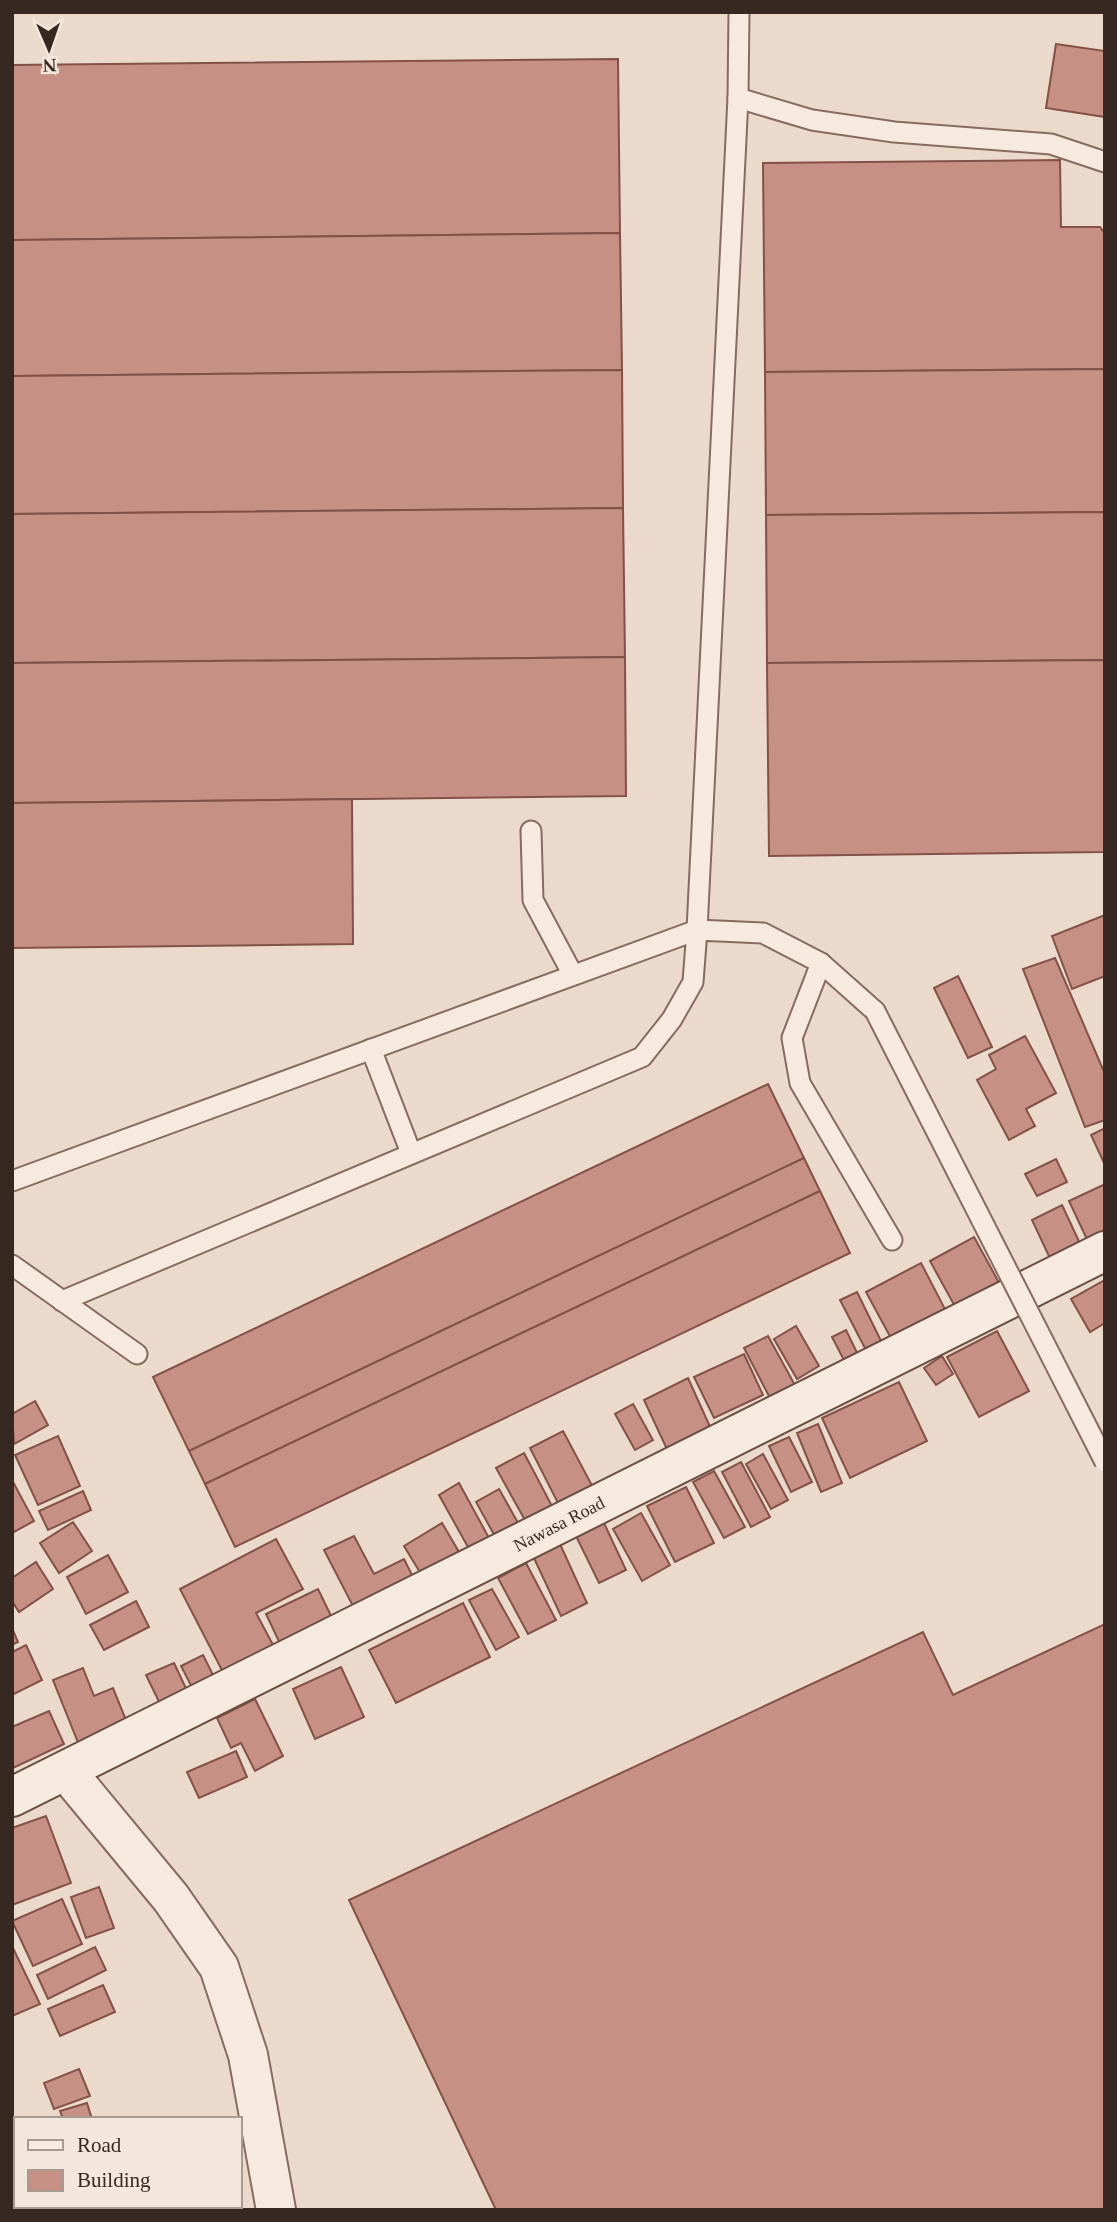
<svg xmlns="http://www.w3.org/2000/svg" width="1117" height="2222" font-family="'Times New Roman',serif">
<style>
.building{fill:#c69084;stroke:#835148;stroke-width:2}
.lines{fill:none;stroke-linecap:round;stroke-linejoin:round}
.lane-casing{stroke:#866b60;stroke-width:23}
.street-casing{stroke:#866b60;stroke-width:42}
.secondary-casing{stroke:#694d43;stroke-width:42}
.lane{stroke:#f6e9dd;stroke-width:19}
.street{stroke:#f6e9dd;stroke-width:38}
.secondary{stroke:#f6e9dd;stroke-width:38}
.lane-bridge-casing{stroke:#866b60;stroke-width:23;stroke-linecap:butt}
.lane-bridge{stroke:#f6e9dd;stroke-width:19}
.labels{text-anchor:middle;stroke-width:5;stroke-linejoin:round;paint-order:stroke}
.street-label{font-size:18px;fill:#382822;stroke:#f3e6da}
</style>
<rect width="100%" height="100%" fill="#ebdacb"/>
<g class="building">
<polygon points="1056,44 1105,51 1105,117 1046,108"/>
<polygon points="618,59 620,233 12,240 12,65"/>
<polygon points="1060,160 1061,227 1100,227 1105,234 1105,369 765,372 763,163"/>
<polygon points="620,233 622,370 12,376 12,240"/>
<polygon points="1105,369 1105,512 766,515 765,372"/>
<polygon points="622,370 623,508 12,514 12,376"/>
<polygon points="623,508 625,657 12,663 12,514"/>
<polygon points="1105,512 1105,660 767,663 766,515"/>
<polygon points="625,657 626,796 12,803 12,663"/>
<polygon points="1105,660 1105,852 769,856 767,663"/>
<polygon points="352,799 353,944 12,948 12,803"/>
<polygon points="1105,915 1105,976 1072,989 1052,936"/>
<polygon points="1055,958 1105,1074 1105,1120 1085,1127 1023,969"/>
<polygon points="958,976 992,1047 968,1058 934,988"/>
<polygon points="1025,1036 1056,1093 1026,1109 1035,1126 1009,1140 977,1080 996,1069 989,1055"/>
<polygon points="768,1084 804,1158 189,1451 153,1377"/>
<polygon points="1105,1128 1105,1165 1091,1135"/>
<polygon points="804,1158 820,1191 205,1484 189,1451"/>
<polygon points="1056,1159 1067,1182 1037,1196 1025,1174"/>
<polygon points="1105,1184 1105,1242 1091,1248 1069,1201"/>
<polygon points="820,1191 850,1253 235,1547 205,1484"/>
<polygon points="1062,1205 1084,1252 1054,1267 1032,1220"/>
<polygon points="974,1237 1002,1288 958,1312 930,1261"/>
<polygon points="921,1263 947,1313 893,1342 866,1292"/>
<polygon points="1105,1280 1105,1323 1090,1332 1071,1299"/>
<polygon points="857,1292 885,1349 869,1356 840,1300"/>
<polygon points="796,1326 819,1366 797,1379 774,1339"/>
<polygon points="846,1330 862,1363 849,1370 832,1337"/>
<polygon points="997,1331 1029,1391 979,1417 947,1357"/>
<polygon points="768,1336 796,1387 771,1400 744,1348"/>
<polygon points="744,1354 763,1395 714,1418 694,1377"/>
<polygon points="942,1356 953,1374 936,1385 924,1368"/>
<polygon points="688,1378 716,1440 672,1460 644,1400"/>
<polygon points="899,1382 927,1441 850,1478 822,1418"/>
<polygon points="35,1401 48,1425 14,1444 12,1414"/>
<polygon points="633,1404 653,1440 635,1450 615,1414"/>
<polygon points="818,1424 842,1483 821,1492 797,1433"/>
<polygon points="563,1431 596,1493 562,1511 530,1448"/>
<polygon points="58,1436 80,1486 38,1505 15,1455"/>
<polygon points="789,1437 812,1482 791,1492 769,1446"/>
<polygon points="524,1453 553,1508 526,1522 496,1468"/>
<polygon points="763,1454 788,1500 771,1509 746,1464"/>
<polygon points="741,1462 770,1517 751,1527 722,1472"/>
<polygon points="714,1471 745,1527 724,1538 693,1482"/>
<polygon points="12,1480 34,1521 12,1533"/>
<polygon points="459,1483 489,1538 469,1549 439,1495"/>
<polygon points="686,1487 714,1543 675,1562 647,1506"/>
<polygon points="499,1489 526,1537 502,1549 476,1502"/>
<polygon points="83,1491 91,1510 48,1530 39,1511"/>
<polygon points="641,1513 670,1565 642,1581 613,1529"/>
<polygon points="73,1522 92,1551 59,1573 40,1543"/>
<polygon points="442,1523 462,1557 424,1579 404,1546"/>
<polygon points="604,1523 626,1570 599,1583 576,1536"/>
<polygon points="354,1536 374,1574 404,1559 415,1581 355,1610 324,1550"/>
<polygon points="276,1539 303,1589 256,1613 279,1656 228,1682 180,1589"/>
<polygon points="560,1544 587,1603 561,1616 533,1556"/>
<polygon points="108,1555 128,1592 86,1614 67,1577"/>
<polygon points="36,1562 53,1589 19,1612 12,1601 12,1578"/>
<polygon points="526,1563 556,1620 528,1634 498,1578"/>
<polygon points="318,1589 335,1624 283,1650 266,1614"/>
<polygon points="492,1589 519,1637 496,1650 469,1600"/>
<polygon points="136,1601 149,1627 104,1650 90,1625"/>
<polygon points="463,1603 490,1657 396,1703 369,1650"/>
<polygon points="1105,1624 1105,2210 496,2210 349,1900 923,1632 953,1695"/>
<polygon points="12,1628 18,1642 12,1645"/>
<polygon points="26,1645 42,1680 12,1695 12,1652"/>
<polygon points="203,1655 219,1687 197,1697 181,1666"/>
<polygon points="174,1663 191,1699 164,1712 146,1675"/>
<polygon points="341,1667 364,1717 315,1739 293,1689"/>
<polygon points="83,1668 94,1696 113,1688 128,1725 79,1745 53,1680"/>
<polygon points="255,1699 283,1756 255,1771 241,1743 231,1748 217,1718"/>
<polygon points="49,1711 64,1744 13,1768 12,1727"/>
<polygon points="236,1751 247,1777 199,1798 187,1772"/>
<polygon points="46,1816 71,1883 12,1905 12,1828"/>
<polygon points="99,1887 114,1928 86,1938 71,1897"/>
<polygon points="62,1899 82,1944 33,1966 12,1921"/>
<polygon points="12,1946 40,2004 12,2016"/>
<polygon points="95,1947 106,1970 48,1999 37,1975"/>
<polygon points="103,1985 115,2012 60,2036 48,2009"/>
<polygon points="79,2069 90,2096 54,2109 44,2083"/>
<polygon points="87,2103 92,2119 63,2119 60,2111"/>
</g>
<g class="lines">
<defs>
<g id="lane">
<polyline points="738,98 812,120 894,132 1051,144 1105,162"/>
<polyline points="531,831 533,900 573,975"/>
<polyline points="821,963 792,1038 800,1083 892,1240"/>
<polyline points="371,1049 411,1153"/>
<polyline points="12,1181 697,930 738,98 739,12"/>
<polyline points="12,1265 137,1354"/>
<polyline points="62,1301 642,1057 672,1019 693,982 697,930 763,933 821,963 875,1011"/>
</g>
<polyline id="street" points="66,1771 171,1898 219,1967 248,2055 276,2210"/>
<polyline id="secondary" points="12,1797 1105,1251"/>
</defs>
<use href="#lane" class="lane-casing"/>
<use href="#street" class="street-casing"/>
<use href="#secondary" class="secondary-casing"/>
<use href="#lane" class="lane"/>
<use href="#street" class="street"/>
<use href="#secondary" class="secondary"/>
<defs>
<polyline id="lane-bridge" points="875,1011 1105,1462"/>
</defs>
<use href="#lane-bridge" class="lane-bridge-casing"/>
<use href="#lane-bridge" class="lane-bridge"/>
</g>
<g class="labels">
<g class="street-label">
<text transform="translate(559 1524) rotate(-27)" y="6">Nawasa Road</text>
</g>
</g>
<rect width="1117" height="2222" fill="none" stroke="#382822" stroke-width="28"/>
<rect x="14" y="2117" width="228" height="91" fill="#f3e6da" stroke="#a89a90" stroke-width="2"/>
<rect x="28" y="2140" width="35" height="10" fill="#f6e9dd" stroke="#a89a90" stroke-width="2"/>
<text x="77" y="2152" font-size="21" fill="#382822">Road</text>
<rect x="28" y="2170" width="35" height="21" fill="#c69084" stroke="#a89a90" stroke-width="2"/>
<text x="77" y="2187" font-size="21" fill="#382822">Building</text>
<g transform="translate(49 49) rotate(178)" stroke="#f3e6da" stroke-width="5" paint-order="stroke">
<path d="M0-5L12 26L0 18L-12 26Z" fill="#382822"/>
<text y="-10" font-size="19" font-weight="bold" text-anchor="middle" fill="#382822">N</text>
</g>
</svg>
